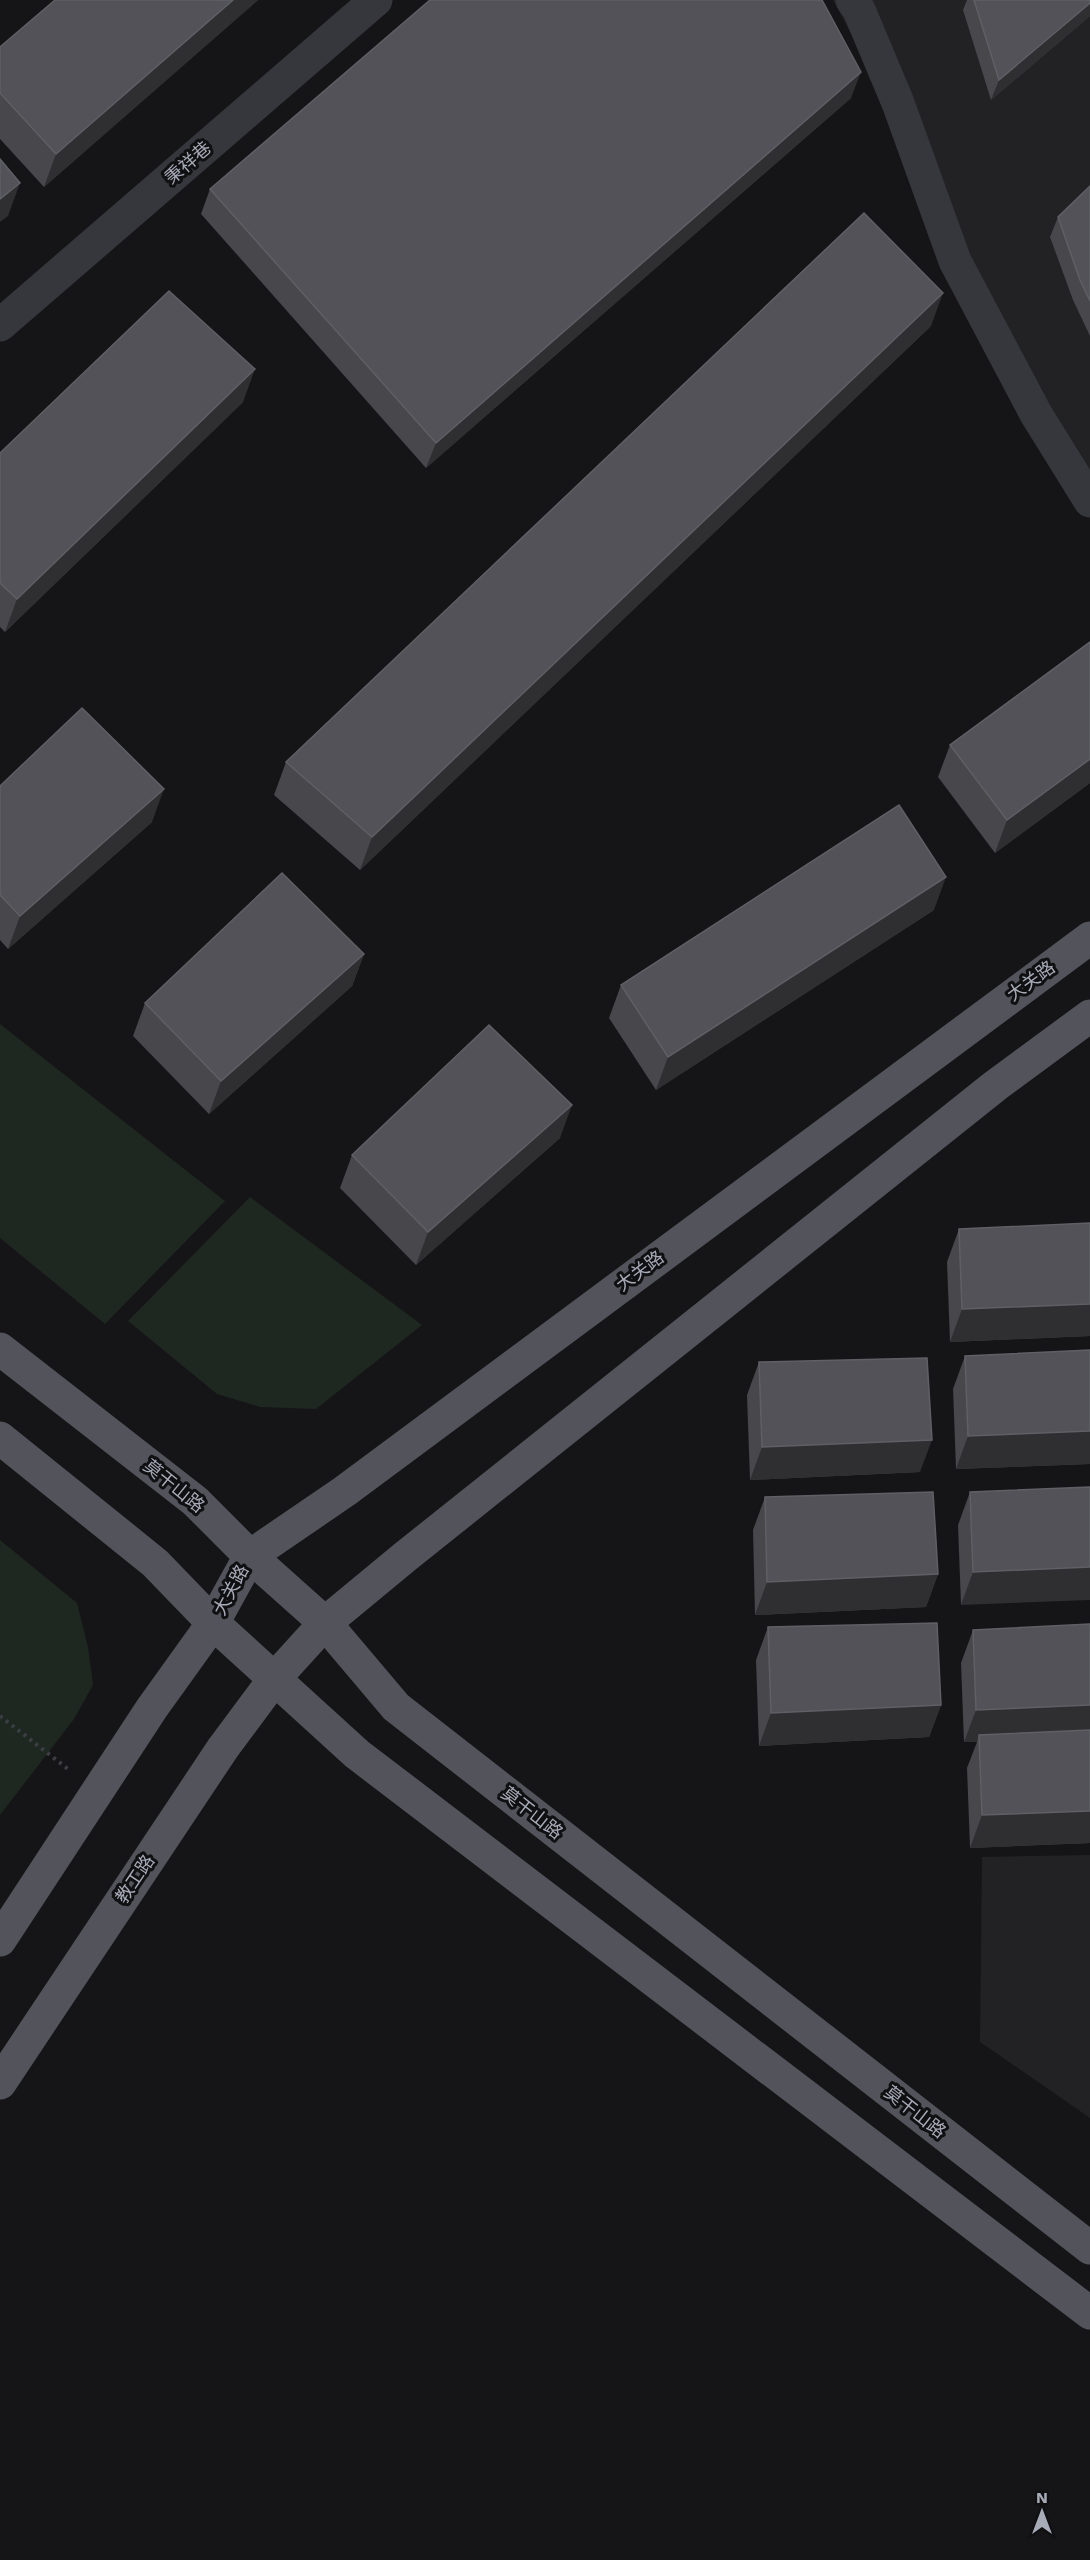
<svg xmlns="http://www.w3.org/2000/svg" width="1090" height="2560" font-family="'Work Sans','Noto Sans SC',sans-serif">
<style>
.built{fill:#222124}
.green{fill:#1f2721}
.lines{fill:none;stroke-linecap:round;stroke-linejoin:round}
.path{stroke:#3c3e43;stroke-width:4;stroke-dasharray:3 4.5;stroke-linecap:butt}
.minor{stroke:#36373c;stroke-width:33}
.major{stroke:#52535b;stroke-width:33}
.wall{fill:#47474c}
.shaded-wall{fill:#2f2f32}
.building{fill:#525258;stroke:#5f6066;stroke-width:1.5}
.labels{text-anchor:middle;stroke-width:6;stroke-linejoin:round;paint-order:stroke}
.street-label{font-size:18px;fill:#a7abb7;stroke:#101012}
</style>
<rect width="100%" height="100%" fill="#151517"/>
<g class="built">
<polygon points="833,0 1090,0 1090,485"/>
<polygon points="1090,1855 1090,2118 980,2042 982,1857"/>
</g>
<g class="green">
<polygon points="0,1024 225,1201 105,1324 0,1238"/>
<polygon points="250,1197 422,1325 316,1409 260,1407 217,1394 128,1321"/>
<polygon points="0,1540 77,1603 88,1647 93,1685 74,1719 0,1815"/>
</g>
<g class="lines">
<polyline class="path" points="0,1716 68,1769"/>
<g class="minor">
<polyline points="852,0 859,10 898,103 955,261 1036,414 1090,501"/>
<polyline points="0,325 376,0"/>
</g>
<g class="major">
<polyline points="0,1349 195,1501 250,1556 325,1623 396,1707 1090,2248"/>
<polyline points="0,1438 155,1563 213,1623 357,1754 1090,2313"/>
<polyline points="0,1940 152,1708 213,1623 250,1556 345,1491 1090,938"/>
<polyline points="0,2083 223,1748 275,1678 325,1623 406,1556 995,1086 1090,1016"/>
</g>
</g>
<g class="wall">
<polygon points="258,0 44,187 0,139 0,47"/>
<polygon points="967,0 1090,0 1090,16 991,100 963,10"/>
<polygon points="851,98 426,468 201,214 210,189"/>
<polygon points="1090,186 1090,336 1073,300 1050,237 1058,217"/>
<polygon points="931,326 360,870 274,795 286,762"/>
<polygon points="243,402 5,632 0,627 0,453"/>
<polygon points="1090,642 1090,783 995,853 938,777 950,745"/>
<polygon points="0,786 152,822 8,949 0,940"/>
<polygon points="934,910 656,1090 609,1018 621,985"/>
<polygon points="364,954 352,986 209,1114 133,1036 145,1003"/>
<polygon points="560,1138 416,1265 340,1188 352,1155"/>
<polygon points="1090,1223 1090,1336 950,1342 947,1262 959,1229"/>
<polygon points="1090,1350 1090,1464 956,1469 953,1389 965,1356"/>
<polygon points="759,1362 920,1472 750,1480 747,1395"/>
<polygon points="1090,1487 961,1605 958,1525 970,1492"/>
<polygon points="765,1497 938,1574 926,1607 755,1615 753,1530"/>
<polygon points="1090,1624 1090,1843 970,1848 967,1768 977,1742 964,1742 961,1663 973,1630"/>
<polygon points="768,1627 941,1705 929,1737 759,1746 756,1660"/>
</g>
<g class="shaded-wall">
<polygon points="233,0 258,0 44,187 56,154"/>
<polygon points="1090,3 1090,16 991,100 999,80"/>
<polygon points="861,72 851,98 426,468 436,443"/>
<polygon points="20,183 8,216 0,222 0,199"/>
<polygon points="943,293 931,326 360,870 372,837"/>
<polygon points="255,369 243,402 5,632 17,599"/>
<polygon points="1090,759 1090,783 995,853 1007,820"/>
<polygon points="164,789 152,822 8,949 20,916"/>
<polygon points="946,877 934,910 656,1090 668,1057"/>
<polygon points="364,954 352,986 209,1114 221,1081"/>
<polygon points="572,1105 560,1138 416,1265 428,1232"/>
<polygon points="1090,1304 1090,1336 950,1342 962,1309"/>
<polygon points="1090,1431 1090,1464 956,1469 968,1436"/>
<polygon points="932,1440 920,1472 750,1480 762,1447"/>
<polygon points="1090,1567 1090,1600 961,1605 973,1572"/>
<polygon points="938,1574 926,1607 755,1615 767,1582"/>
<polygon points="941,1705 929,1737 759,1746 771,1713"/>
<polygon points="1090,1705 1090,1738 979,1735 977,1742 964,1742 976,1710"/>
<polygon points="1090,1811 1090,1843 970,1848 982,1815"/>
</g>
<g class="building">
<polygon points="55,0 233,0 56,154 0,93 0,47"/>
<polygon points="430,0 822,0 861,72 436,443 210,189"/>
<polygon points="974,0 1090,0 1090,3 999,80"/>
<polygon points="0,159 20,183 0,199"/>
<polygon points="1090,186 1090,301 1080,280 1058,217"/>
<polygon points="864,213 943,293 372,837 286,762"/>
<polygon points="169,291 255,369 17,599 0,583 0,453"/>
<polygon points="1090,642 1090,759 1007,820 950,745"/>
<polygon points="82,708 164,789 20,916 0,895 0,786"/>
<polygon points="899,805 946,877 668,1057 621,985"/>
<polygon points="282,873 364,954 221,1081 145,1003"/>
<polygon points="489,1025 572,1105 428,1232 352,1155"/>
<polygon points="1090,1223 1090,1304 962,1309 959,1229"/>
<polygon points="1090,1350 1090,1431 968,1436 965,1356"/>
<polygon points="927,1358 932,1440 762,1447 759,1362"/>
<polygon points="1090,1487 1090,1567 973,1572 970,1492"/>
<polygon points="933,1492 938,1574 767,1582 765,1497"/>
<polygon points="937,1623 941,1705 771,1713 768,1627"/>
<polygon points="1090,1624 1090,1705 976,1710 973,1630"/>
<polygon points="1090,1730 1090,1811 982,1815 979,1735"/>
</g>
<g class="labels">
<g class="street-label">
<text transform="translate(188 163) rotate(-41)" y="6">秉祥巷</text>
<text transform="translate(1031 981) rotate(-36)" y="6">大关路</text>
<text transform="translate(640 1271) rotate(-37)" y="6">大关路</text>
<text transform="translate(174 1486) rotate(39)" y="6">莫干山路</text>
<text transform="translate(231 1590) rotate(-62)" y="6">大关路</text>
<text transform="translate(532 1813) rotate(38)" y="6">莫干山路</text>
<text transform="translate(135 1879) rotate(-56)" y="6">教工路</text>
<text transform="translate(915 2112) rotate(38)" y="6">莫干山路</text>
</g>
</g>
<g transform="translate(1042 2512)" stroke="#101012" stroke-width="4.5" paint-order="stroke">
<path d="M0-4.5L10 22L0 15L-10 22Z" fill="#a7abb7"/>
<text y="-9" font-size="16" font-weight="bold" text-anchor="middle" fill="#a7abb7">N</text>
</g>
</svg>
